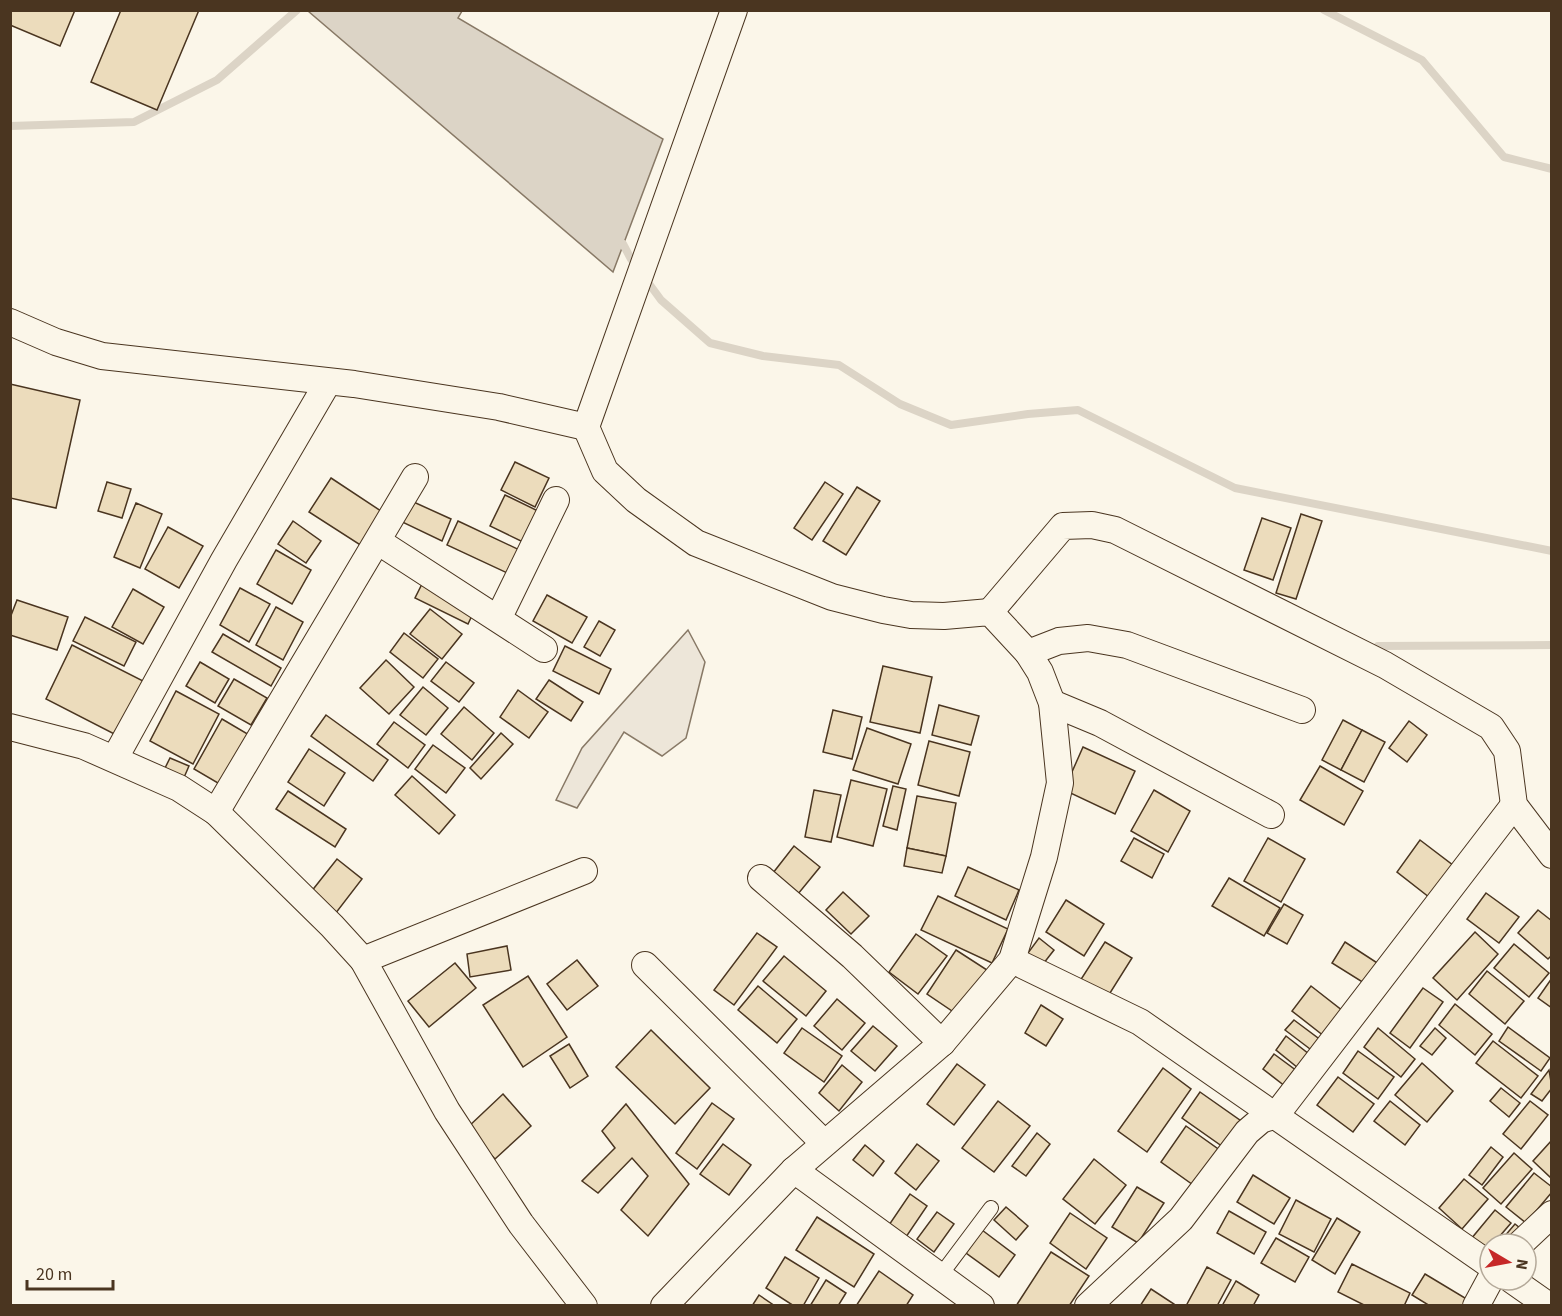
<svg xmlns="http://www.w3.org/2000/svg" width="1562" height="1316" font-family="'Source Sans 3',sans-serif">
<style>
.green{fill:#ede6d9;stroke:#887966;stroke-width:1.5}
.water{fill:#dcd4c6;stroke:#887966;stroke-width:1.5}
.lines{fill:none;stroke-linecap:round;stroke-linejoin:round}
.stream{stroke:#dcd4c6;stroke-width:8}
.building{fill:#ecdcbc;stroke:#4a3520;stroke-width:1.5}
.service-casing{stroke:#4a3520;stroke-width:16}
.minor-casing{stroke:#4a3520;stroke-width:28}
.service{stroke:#fbf6e9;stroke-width:14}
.minor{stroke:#fbf6e9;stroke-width:26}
</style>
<rect width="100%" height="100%" fill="#fbf6e9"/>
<polygon class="green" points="688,630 705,662 686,738 662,756 624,732 577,808 556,800 582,748"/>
<polygon class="water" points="308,11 462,11 458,18 663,139 613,272"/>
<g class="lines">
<g class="stream">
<polyline points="1324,10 1422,60 1504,157 1552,169"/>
<polyline points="10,126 134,122 217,80 297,10"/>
<polyline points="623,244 631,259"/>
<polyline points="650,285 661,300 710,343 763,356 839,365 900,404 951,425 1028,414 1078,410 1235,488 1552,551"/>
<polyline points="1378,646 1552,645"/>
</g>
</g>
<g class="building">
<polygon points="10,10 75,10 60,46 10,25"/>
<polygon points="121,10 199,10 157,110 91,82"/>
<polygon points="10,384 80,400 56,508 10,498"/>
<polygon points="515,462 549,478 535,507 501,490"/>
<polygon points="331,478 387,515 365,548 309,512"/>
<polygon points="107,482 131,489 122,518 98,511"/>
<polygon points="825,482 843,494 812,540 794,528"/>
<polygon points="857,487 880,501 846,555 823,541"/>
<polygon points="505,495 538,511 523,542 490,526"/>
<polygon points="407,499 451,519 442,541 398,520"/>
<polygon points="136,503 162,514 140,568 114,557"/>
<polygon points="1301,514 1322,521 1296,599 1276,593"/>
<polygon points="1262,518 1291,528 1273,580 1244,570"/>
<polygon points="293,521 321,541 306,563 278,544"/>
<polygon points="458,521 526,553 516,577 447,545"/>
<polygon points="168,527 203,546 179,588 145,569"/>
<polygon points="276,550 311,570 292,604 257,584"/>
<polygon points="422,584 475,609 468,624 415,598"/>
<polygon points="240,588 270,604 249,642 220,625"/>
<polygon points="133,589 164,607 143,644 112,627"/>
<polygon points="547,595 587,617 572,643 533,621"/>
<polygon points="17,600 68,617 57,650 10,635 10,618"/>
<polygon points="276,607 303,622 283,660 256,645"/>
<polygon points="430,609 462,634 442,659 410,634"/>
<polygon points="85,617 136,642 124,666 73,641"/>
<polygon points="599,621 615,630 600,656 584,647"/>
<polygon points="404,633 438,659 423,678 390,652"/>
<polygon points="223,634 281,668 271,686 212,652"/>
<polygon points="72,645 151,685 124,739 46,699"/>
<polygon points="565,646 611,669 599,694 553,671"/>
<polygon points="386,660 414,687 389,714 360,688"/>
<polygon points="200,662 229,679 215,703 186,686"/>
<polygon points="446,662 474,683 459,702 431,681"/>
<polygon points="883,666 932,677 920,733 870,722"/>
<polygon points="234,679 267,698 251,725 218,706"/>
<polygon points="549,680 583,702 571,721 536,699"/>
<polygon points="423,687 448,708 426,735 400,715"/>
<polygon points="518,690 548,712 529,738 500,717"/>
<polygon points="176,691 219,714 193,764 150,741"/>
<polygon points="939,705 979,716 971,745 932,735"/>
<polygon points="464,707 494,733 472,760 441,734"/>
<polygon points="833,710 862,717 852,759 823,752"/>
<polygon points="326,715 388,760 373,781 311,736"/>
<polygon points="222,719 251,736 223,786 194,769"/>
<polygon points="1343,720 1362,730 1341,770 1322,760"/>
<polygon points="1409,721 1427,735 1407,762 1389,748"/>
<polygon points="394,722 425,745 408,768 377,744"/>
<polygon points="867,728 911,744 898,784 853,770"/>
<polygon points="1362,730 1385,742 1364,782 1341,770"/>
<polygon points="501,733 513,744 481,779 470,768"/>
<polygon points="929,741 970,752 959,796 918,785"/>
<polygon points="433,745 465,768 446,793 415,769"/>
<polygon points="1083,747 1135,771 1115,814 1064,790"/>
<polygon points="309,749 345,773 324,806 288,782"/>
<polygon points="170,758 189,766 182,782 162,774"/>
<polygon points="1320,766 1363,791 1344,825 1300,800"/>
<polygon points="412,776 455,815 439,834 395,795"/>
<polygon points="851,780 887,789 873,846 837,837"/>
<polygon points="893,786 906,789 897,830 883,826"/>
<polygon points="814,790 841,795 831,842 805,837"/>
<polygon points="1154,790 1190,811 1168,852 1131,831"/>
<polygon points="288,791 346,829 335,847 276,809"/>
<polygon points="917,796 956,803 946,856 907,848"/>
<polygon points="1134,838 1164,854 1152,878 1121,861"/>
<polygon points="1268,838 1305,859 1281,902 1244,881"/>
<polygon points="1420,840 1458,869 1434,901 1397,872"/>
<polygon points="794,846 820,867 798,894 773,873"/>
<polygon points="907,848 946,856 942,873 904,866"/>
<polygon points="337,859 362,879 332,918 307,897"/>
<polygon points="968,867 1019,890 1006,920 955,896"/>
<polygon points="1229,878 1280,908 1264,936 1212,906"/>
<polygon points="843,892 869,916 851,934 826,910"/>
<polygon points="1486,893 1519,917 1499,943 1467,919"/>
<polygon points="938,896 1008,929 992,963 921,930"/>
<polygon points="1066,900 1104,924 1084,956 1046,932"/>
<polygon points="1284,904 1303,915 1287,944 1267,933"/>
<polygon points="1538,910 1552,921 1552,955 1548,959 1518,933"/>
<polygon points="1475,932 1498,954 1457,1000 1433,978"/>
<polygon points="757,933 777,947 734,1005 714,990"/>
<polygon points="916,934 947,956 918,994 889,972"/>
<polygon points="1039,938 1054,950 1040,968 1025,957"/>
<polygon points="1105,942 1132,958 1105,1001 1078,984"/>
<polygon points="1345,942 1385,968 1372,988 1332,963"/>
<polygon points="1514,944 1549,973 1529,997 1494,968"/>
<polygon points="507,946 511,970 470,977 467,954"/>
<polygon points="956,950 987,970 958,1015 927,994"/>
<polygon points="784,956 826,991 806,1016 763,981"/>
<polygon points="577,960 598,986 567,1010 547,984"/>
<polygon points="455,963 476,988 429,1027 408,1001"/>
<polygon points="1487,971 1524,1001 1505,1024 1469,994"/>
<polygon points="528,976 567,1037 523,1067 483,1005"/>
<polygon points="1552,978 1552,1008 1538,998"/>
<polygon points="758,986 797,1019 777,1043 738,1010"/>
<polygon points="1311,986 1348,1015 1329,1040 1292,1011"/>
<polygon points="1423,988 1443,1002 1410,1048 1390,1033"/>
<polygon points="837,999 865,1023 842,1050 814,1026"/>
<polygon points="1455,1004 1492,1034 1475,1055 1439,1025"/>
<polygon points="1041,1005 1063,1019 1046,1046 1025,1033"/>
<polygon points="1294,1020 1326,1044 1318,1055 1285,1030"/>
<polygon points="873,1026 897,1046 875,1071 851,1051"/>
<polygon points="1508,1027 1550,1058 1541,1071 1499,1041"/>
<polygon points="802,1028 842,1056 824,1082 784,1053"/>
<polygon points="1378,1028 1415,1059 1401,1077 1364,1047"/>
<polygon points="1435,1028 1446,1038 1432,1055 1420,1046"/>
<polygon points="651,1030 710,1088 675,1124 616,1067"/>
<polygon points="1286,1036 1314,1058 1303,1072 1276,1050"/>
<polygon points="1493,1041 1538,1076 1521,1098 1476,1063"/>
<polygon points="569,1044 588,1076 570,1088 550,1056"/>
<polygon points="1358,1051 1394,1077 1378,1099 1343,1073"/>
<polygon points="1274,1054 1301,1074 1290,1090 1263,1069"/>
<polygon points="1422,1063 1453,1091 1427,1122 1395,1095"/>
<polygon points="957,1064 985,1085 954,1125 927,1104"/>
<polygon points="842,1065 862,1082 839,1111 819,1093"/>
<polygon points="1163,1068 1191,1089 1147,1152 1118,1131"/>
<polygon points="1549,1070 1552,1088 1542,1101 1531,1094"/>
<polygon points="1338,1077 1374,1104 1353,1132 1317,1105"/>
<polygon points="1501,1088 1520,1103 1509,1117 1490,1101"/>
<polygon points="1200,1092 1244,1123 1226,1149 1182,1118"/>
<polygon points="503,1094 531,1126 495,1159 467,1128"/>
<polygon points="998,1101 1030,1126 994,1172 962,1148"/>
<polygon points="1390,1101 1420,1125 1405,1145 1374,1121"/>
<polygon points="1530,1101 1548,1115 1521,1149 1503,1134"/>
<polygon points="712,1103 734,1119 697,1169 676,1153"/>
<polygon points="626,1104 689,1184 648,1236 621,1210 648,1176 632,1158 598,1193 582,1181 615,1148 602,1131"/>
<polygon points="1186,1126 1221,1151 1196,1187 1161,1162"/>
<polygon points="1037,1133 1050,1144 1026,1176 1012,1166"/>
<polygon points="1552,1140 1552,1176 1550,1177 1533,1161"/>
<polygon points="723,1144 751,1165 729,1195 700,1174"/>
<polygon points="917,1144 939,1161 916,1190 895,1173"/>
<polygon points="865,1145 884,1161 873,1176 853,1160"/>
<polygon points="1491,1147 1503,1157 1482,1185 1469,1175"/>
<polygon points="1514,1153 1532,1169 1501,1204 1483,1188"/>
<polygon points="1094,1159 1126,1185 1095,1224 1063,1199"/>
<polygon points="1534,1173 1552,1187 1552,1192 1526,1223 1506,1207"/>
<polygon points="1253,1175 1290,1198 1274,1224 1237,1202"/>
<polygon points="1464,1179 1488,1199 1462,1229 1439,1208"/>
<polygon points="1137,1187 1164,1203 1138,1243 1112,1227"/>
<polygon points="910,1194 927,1206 906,1237 889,1225"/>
<polygon points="1296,1200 1331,1219 1314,1252 1279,1234"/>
<polygon points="1006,1207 1028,1226 1016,1240 994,1220"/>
<polygon points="1495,1210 1511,1223 1493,1244 1490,1244 1487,1252 1471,1239"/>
<polygon points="1229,1211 1266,1232 1254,1254 1217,1233"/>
<polygon points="937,1212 954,1224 934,1252 917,1239"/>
<polygon points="1070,1213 1107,1238 1086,1269 1050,1243"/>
<polygon points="817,1217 874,1254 854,1287 796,1250"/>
<polygon points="1337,1218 1360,1232 1335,1274 1312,1260"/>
<polygon points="1515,1224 1525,1232 1515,1244 1498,1244"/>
<polygon points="982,1230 1015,1255 999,1277 966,1253"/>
<polygon points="1276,1238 1309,1257 1295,1282 1261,1263"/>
<polygon points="1051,1252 1089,1276 1069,1306 1016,1306"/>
<polygon points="785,1257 819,1278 803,1306 794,1306 766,1288"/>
<polygon points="1352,1264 1410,1293 1404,1306 1366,1306 1338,1292"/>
<polygon points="1207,1267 1231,1280 1217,1306 1186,1306"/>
<polygon points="879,1271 913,1295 906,1306 856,1306"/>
<polygon points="1425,1274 1470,1301 1467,1306 1430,1306 1412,1295"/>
<polygon points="826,1280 846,1293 838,1306 810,1306"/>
<polygon points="1236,1281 1259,1295 1253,1306 1222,1306"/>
<polygon points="1151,1289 1174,1304 1173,1306 1140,1306"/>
<polygon points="759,1295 775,1306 752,1306"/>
</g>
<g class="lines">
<defs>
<polyline id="service" points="940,1276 991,1208"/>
<g id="minor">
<polyline points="10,322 56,342 102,356 354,384 499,407 586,427"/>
<polyline points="379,542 544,649"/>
<polyline points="990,612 1063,526 1092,525 1115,530 1385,665 1491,727 1507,751 1514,805 1552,855"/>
<polyline points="499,617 556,500"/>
<polyline points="1028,653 1059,641 1088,638 1127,645 1302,710"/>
<polyline points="1052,703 1100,723 1271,815"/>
<polyline points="10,727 84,746 179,788 216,812 332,926 363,960 447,1111 521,1224 584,1306"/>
<polyline points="115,758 224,560 328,382"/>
<polyline points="216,812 415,477"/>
<polyline points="761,878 852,956 942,1043"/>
<polyline points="363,960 584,871"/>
<polyline points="1012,960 1140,1022 1490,1265"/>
<polyline points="645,965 824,1143"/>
<polyline points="794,1170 981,1306"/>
<polyline points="1520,1244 1552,1214"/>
<polyline points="1512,1280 1549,1306"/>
<polyline points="664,1306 794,1170 942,1043 1012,960 1044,857 1060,783 1052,703 1040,672 1028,653 990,612 944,616 911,615 883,610 832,597 696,543 636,500 605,471 586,427 734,10"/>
<polyline points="1088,1306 1181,1219 1247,1132 1261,1120 1276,1115 1514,805"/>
<polyline points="1476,1306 1490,1280"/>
</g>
</defs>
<use href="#service" class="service-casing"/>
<use href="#minor" class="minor-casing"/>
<use href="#service" class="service"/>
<use href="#minor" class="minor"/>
</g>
<rect width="1562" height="1316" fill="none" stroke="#4a3520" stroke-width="24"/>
<g transform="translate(1508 1262) rotate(100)"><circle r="28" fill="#fbf6e9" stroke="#b4a999" stroke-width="1.5"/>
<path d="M0-4.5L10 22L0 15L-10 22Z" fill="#c62828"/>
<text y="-9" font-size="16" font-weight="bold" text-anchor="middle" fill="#4a3520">N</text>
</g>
<path d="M27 1280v9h86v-9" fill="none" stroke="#4a3520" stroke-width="3"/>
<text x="36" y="1280" font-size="18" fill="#4a3520" stroke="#fbf6e9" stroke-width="4.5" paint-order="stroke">20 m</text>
</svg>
